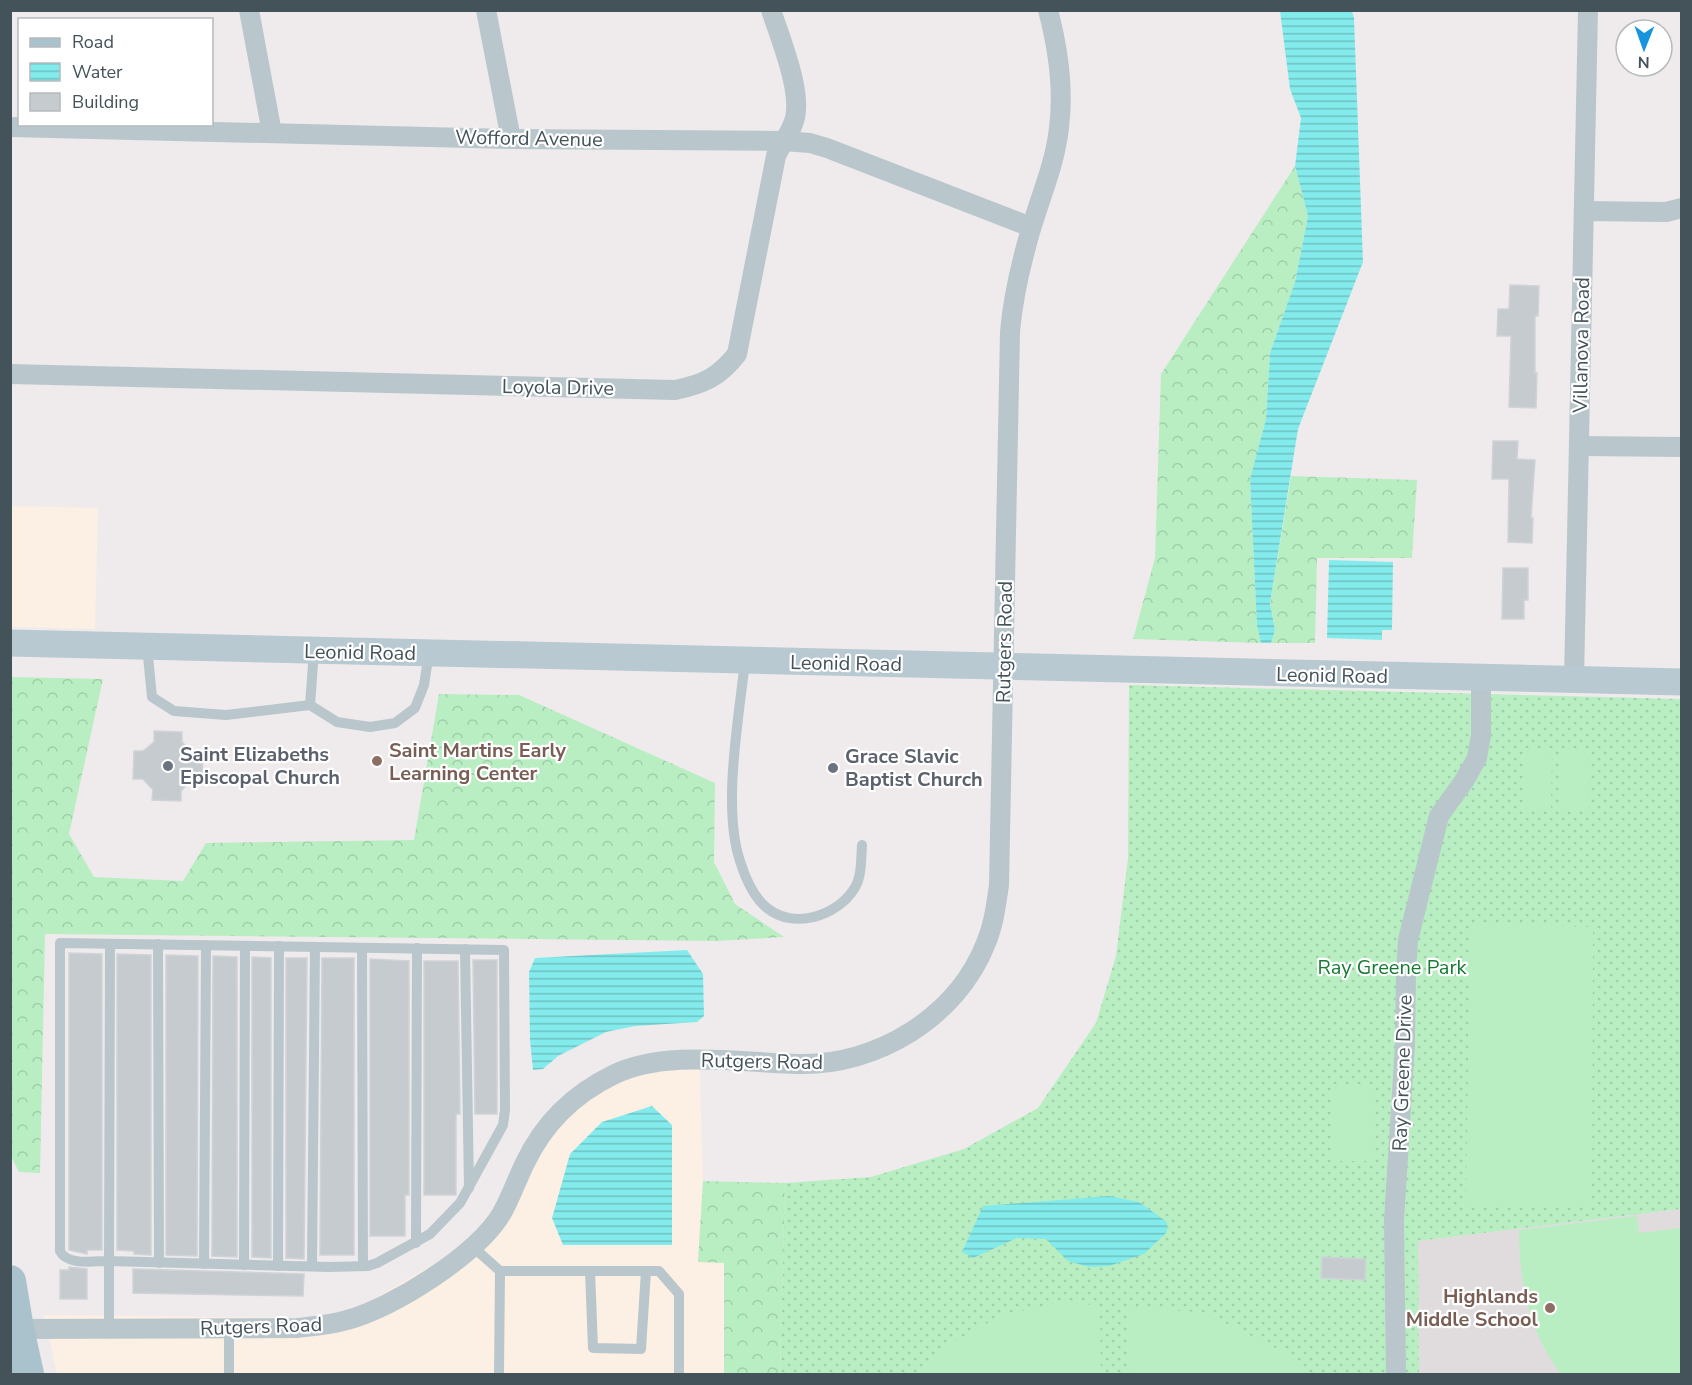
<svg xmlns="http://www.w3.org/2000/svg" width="1692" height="1385" font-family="'Nunito Sans',sans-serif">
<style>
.commercial{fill:#fcefe3}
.education{fill:#e0dcde}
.grass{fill:url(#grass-dots)}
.forest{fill:url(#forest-crowns)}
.garden{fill:#b8eec2}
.water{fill:url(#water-rules)}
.building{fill:#c5cbcf;stroke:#cfd3d8;stroke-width:1.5}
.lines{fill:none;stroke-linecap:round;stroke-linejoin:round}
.lane{stroke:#b9c7cc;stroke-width:10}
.street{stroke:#b9c7cc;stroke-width:20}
.secondary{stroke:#b8c9d1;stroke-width:27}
.primary{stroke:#aac2cc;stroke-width:32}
.education-dot{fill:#8d6e63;stroke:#fff;stroke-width:2}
.worship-dot{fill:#6b7280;stroke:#fff;stroke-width:2}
.labels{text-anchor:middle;stroke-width:4.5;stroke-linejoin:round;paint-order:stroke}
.street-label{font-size:20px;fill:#445359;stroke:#fff}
.education-label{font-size:20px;font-weight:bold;fill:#785e54;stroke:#fff;text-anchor:start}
.worship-label{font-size:20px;font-weight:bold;fill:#5b616d;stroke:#fff;text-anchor:start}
.park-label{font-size:20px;fill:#157a33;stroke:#fff}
</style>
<defs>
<pattern id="grass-dots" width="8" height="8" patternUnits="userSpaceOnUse" patternTransform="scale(1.5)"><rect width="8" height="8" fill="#b8eec2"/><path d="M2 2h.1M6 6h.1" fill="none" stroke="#9fcea9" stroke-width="1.8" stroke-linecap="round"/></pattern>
<pattern id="forest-crowns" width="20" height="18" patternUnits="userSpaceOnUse" patternTransform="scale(1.5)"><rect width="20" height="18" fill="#b8eec2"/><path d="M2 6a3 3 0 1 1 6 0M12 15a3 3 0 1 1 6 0" fill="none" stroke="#9fcea9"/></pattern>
<pattern id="water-rules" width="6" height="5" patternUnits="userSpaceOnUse" patternTransform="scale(1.5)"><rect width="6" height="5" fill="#84ebec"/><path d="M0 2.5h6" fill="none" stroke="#6ec1c2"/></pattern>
</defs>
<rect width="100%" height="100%" fill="#efebec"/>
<g class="commercial">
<polygon points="11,506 98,508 95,629 11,627"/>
<polygon points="699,1050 703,1181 698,1261 724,1263 724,1374 57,1374 44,1315 299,1318 337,1313 372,1300 444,1258 474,1233 497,1203 528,1136 551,1107 584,1080 619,1062 660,1052"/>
</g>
<polygon class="education" points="1681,1209 1681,1374 1419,1374 1417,1241"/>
<polygon class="grass" points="1129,685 1681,699 1681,1209 1418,1241 1419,1374 780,1374 785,1183 871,1177 964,1149 1038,1108 1096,1023 1116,956 1128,858"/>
<g class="forest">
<polygon points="1295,166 1308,216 1295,282 1270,353 1266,419 1250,479 1257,626 1261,643 1133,639 1155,558 1161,374"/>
<polygon points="1291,476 1417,480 1412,558 1317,558 1315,643 1271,643 1275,630 1270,603"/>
<polygon points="11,677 103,679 69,834 94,877 183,881 206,843 414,840 439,694 519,695 715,783 714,862 735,904 784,937 717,941 45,934 40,1173 19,1172 10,1154"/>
<polygon points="703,1181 785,1183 780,1374 724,1374 724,1263 698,1262"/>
</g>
<g class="garden">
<polygon points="1524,748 1552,748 1551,809 1523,808"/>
<polygon points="1561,748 1589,749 1588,809 1560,809"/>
<polygon points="1470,924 1593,927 1592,1206 1466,1205"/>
<polygon points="1331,1084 1375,1084 1375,1161 1332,1161"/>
<path d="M 1637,1216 L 1639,1233 L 1681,1228 L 1681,1374 L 1561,1374 C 1529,1333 1519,1281 1519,1230 Z"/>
<polygon points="1057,1303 1100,1305 1101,1374 920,1374 952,1343 1002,1315"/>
<polygon points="1129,1308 1203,1312 1292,1356 1310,1374 1130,1374"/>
</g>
<g class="water">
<polygon points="1280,11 1352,11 1354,18 1363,262 1298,429 1270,603 1275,630 1271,643 1261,643 1257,626 1250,479 1266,419 1270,353 1295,282 1308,216 1295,166 1301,118 1290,89"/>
<polygon points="1329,560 1393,562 1392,630 1382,630 1382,640 1327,638"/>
<polygon points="687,950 703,974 704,1016 697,1022 635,1026 606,1032 558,1056 543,1069 533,1070 530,1040 529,972 535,958"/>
<polygon points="652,1106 672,1125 672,1245 563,1245 552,1218 570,1154 602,1122"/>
<polygon points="1109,1196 1139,1202 1167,1222 1167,1232 1144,1254 1109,1266 1089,1267 1068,1261 1046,1239 1017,1238 973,1258 962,1252 983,1206"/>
</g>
<g class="building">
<polygon points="1510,285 1539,286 1538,316 1535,316 1535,373 1537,373 1536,408 1509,407 1511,336 1497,336 1498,309 1509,309"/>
<polygon points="1493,441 1518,441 1517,459 1535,460 1531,518 1533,518 1532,543 1508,542 1509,479 1492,479"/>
<polygon points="1503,568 1528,568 1528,600 1524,600 1524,619 1502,619"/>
<polygon points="154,731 182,732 182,742 192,752 203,752 202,782 191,781 181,791 181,801 152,800 153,790 143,779 133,779 134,751 143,751 154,742"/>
<polygon points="69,953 102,954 102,1250 87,1250 87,1254 69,1250"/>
<polygon points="117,954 151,955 151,1255 134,1254 134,1251 117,1250"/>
<polygon points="166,955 198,956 197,1256 166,1255"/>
<polygon points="213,956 237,957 237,1257 212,1256"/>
<polygon points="252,957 271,958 271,1258 252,1257"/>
<polygon points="286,958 307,958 304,1259 286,1258"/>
<polygon points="322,958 354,958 354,1255 320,1255"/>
<polygon points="370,959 409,961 409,1195 405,1195 405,1236 370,1236"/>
<polygon points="473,960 497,960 497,1114 475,1114"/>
<polygon points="424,961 458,961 460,1114 456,1114 456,1195 424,1195"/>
<polygon points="1322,1257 1366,1259 1365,1280 1321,1278"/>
<polygon points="69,1267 87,1269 87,1299 60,1299 60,1270 69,1270"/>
<polygon points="133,1269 304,1274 303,1296 133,1293"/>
</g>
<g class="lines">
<g class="lane">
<polyline points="147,646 152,697 174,711 226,715 310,705 337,722 370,727 395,723 415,708 424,685 429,653"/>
<path d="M 745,661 C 739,718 722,807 740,861 C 745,877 753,897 767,908 C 794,930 837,916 854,889 C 862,878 861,858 862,845"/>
<polyline points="310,705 314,651"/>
<polyline points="158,944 159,1263"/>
<polyline points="362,948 363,1266"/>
<polyline points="465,949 469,1188"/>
<polyline points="416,1243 417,948"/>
<polyline points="473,1247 500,1271 499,1374"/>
<polyline points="204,1264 206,945"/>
<polyline points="244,1265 245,946"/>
<polyline points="278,1266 279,946"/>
<polyline points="312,1266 315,947"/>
<polyline points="500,1271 659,1271 679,1294 679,1374"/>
<polyline points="590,1271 593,1348 641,1349 646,1271"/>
<polyline points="229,1328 229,1374"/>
<path d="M 109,1329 L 109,1261 C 95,1261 67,1266 60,1251 L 60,943 L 504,950 L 505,1110 L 503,1125 L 460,1203 L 430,1234 L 377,1263 L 368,1266 L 329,1267 L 109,1261 L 110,944"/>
</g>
<g class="street">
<polyline points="249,10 272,133"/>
<polyline points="486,10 511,139"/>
<polyline points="10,127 511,139 783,141 810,143 827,148 1031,227"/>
<polyline points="1584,211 1666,212 1682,208"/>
<path d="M 10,374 L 675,390 C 704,384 719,377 737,354 L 776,156 C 781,145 789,135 793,124 C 805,97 780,38 771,10"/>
<polyline points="1579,446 1682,447"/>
<polyline points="1574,680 1588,10"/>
<path d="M 18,1329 L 297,1328 C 314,1326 331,1325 347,1320 C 394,1307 477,1255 502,1213 C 511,1197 517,1179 525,1163 C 544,1123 574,1094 613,1075 C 665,1049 741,1063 798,1064 C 877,1066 957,1017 986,943 C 994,924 996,905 999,885 L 1010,332 C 1013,296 1021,263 1031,229 C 1041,195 1055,164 1059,128 C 1064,89 1058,48 1048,10"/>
<polyline points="1396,1374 1394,1220 1405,1044 1406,972 1408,940 1439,816 1464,781 1477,758 1481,735 1481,679"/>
</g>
<polyline class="secondary" points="10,643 1682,682"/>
<polyline class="primary" points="10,1281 18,1329 28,1374"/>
</g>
<g class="education-dot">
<circle cx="377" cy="761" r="6"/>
<circle cx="1550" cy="1308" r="6"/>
</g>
<g class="worship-dot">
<circle cx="168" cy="766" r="6"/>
<circle cx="833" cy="768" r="6"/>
</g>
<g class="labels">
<g class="street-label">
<text transform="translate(529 138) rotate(1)" y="7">Wofford Avenue</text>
<text transform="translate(1581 345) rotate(-89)" y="7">Villanova Road</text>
<text transform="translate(558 387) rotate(1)" y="7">Loyola Drive</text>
<text transform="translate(1004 642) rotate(-89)" y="7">Rutgers Road</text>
<text transform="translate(360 652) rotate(1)" y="7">Leonid Road</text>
<text transform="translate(846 663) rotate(1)" y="7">Leonid Road</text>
<text transform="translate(1332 675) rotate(1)" y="7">Leonid Road</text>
<text transform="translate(762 1061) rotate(1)" y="7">Rutgers Road</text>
<text transform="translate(1402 1073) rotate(-88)" y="7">Ray Greene Drive</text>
<text transform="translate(261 1326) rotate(-2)" y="7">Rutgers Road</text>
</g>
<g class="education-label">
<text x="389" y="757">Saint Martins Early<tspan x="389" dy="23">Learning Center</tspan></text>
<text x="1538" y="1303" text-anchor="end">Highlands<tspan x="1538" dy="23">Middle School</tspan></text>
</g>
<g class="worship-label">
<text x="180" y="761">Saint Elizabeths<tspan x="180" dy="23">Episcopal Church</tspan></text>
<text x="845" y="763">Grace Slavic<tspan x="845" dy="23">Baptist Church</tspan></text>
</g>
<g class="park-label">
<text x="1392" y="974">Ray Greene Park</text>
</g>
</g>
<rect width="1692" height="1385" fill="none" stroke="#445359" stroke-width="24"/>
<rect x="18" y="18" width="195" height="108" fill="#ffffff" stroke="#b4babd" stroke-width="1.5"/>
<rect x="30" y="38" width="30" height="9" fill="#aac2cc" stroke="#b4babd" stroke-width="1.5"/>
<text x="72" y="48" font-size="18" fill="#445359">Road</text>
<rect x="30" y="63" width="30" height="18" fill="url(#water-rules)" stroke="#b4babd" stroke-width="1.5"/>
<text x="72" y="78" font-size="18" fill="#445359">Water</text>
<rect x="30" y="93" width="30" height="18" fill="#c5cbcf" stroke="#b4babd" stroke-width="1.5"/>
<text x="72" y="108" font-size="18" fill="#445359">Building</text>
<g transform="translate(1644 48) rotate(181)"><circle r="28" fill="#ffffff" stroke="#b4babd" stroke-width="1.5"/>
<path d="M0-4.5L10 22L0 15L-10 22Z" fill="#1695de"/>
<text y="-9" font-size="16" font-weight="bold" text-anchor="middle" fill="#445359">N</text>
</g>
</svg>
